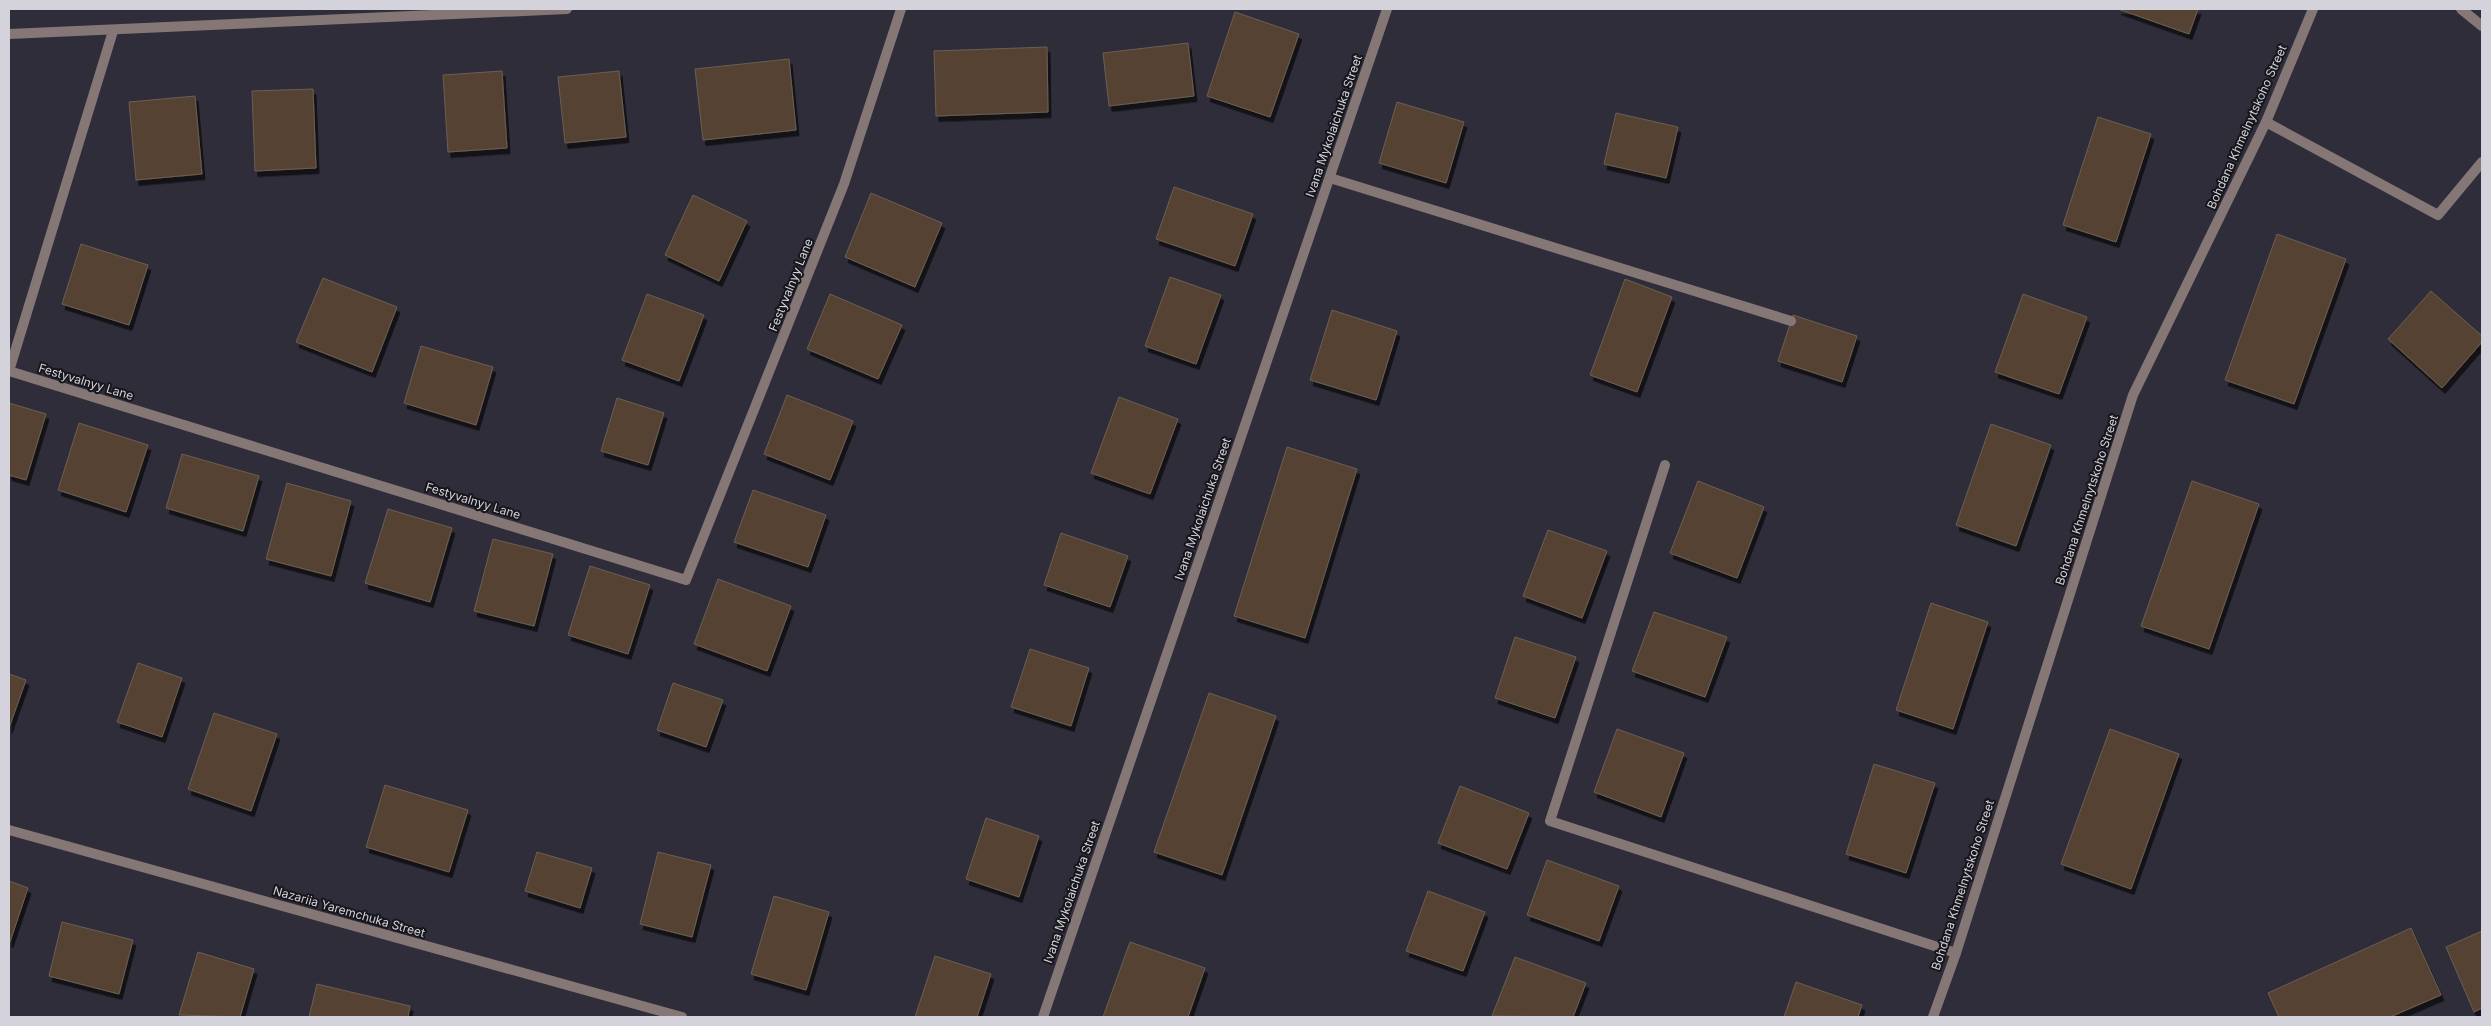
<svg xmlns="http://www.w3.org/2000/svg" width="2491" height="1026" font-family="Inter,sans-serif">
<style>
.building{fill:#574231;stroke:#6b5f54;filter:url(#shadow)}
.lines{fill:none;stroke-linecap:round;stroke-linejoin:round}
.service{stroke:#857775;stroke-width:10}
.minor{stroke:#857775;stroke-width:10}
.tertiary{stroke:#857775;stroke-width:10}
.labels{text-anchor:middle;stroke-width:4;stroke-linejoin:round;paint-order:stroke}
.street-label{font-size:12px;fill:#d4d2da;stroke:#17161c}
</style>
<defs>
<filter id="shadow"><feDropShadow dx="3" dy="5.5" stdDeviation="0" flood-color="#0009"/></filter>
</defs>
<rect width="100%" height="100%" fill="#2f2d39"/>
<g class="building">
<polygon points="2118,9 2198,9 2189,34"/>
<polygon points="1235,12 1299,34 1270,117 1207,96"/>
<polygon points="1188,43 1194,96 1109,106 1103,53"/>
<polygon points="1047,47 1048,112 936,116 934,51"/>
<polygon points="789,59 796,130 703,140 695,69"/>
<polygon points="502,71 507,148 448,152 443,75"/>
<polygon points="619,71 626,137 565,143 558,77"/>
<polygon points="313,89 316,168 255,171 252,91"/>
<polygon points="195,96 202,174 136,180 129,102"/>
<polygon points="1397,102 1464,122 1446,183 1379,163"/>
<polygon points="1616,113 1678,127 1666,178 1604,164"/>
<polygon points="2098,117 2151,134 2116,242 2063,225"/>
<polygon points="1174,187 1253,214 1235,266 1156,239"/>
<polygon points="871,193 942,223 915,287 845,257"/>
<polygon points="693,195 747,221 719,281 665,255"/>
<polygon points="2277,234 2346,259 2294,404 2225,380"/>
<polygon points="81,244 148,265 129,325 62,304"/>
<polygon points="1170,277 1221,295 1196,364 1145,346"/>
<polygon points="323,278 397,307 372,372 296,342"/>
<polygon points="1625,279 1672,297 1637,392 1590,375"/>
<polygon points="2431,291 2482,336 2482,342 2442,388 2388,339"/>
<polygon points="647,294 704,315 679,381 622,360"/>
<polygon points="830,294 902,325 878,379 807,349"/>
<polygon points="2023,294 2087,317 2059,394 1995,372"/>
<polygon points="1332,310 1397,331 1376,400 1310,380"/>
<polygon points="1793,315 1857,336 1842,382 1778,361"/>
<polygon points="421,346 493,367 476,425 404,403"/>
<polygon points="787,395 853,421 830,480 764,454"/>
<polygon points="1119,397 1178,419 1150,494 1091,473"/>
<polygon points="617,398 664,413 648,465 601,451"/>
<polygon points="9,403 46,414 26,480 9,475"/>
<polygon points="79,423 148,445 126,512 58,490"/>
<polygon points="1991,424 2051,445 2016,546 1956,525"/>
<polygon points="1287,447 1357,469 1305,638 1234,616"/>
<polygon points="182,454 259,476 243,531 166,508"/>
<polygon points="1698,481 1764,507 1737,578 1670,553"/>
<polygon points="2192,481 2259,504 2209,649 2141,626"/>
<polygon points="287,483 351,501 331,576 266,559"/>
<polygon points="753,490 826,515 808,567 734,542"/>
<polygon points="388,509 452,528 430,602 365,583"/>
<polygon points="1548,530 1607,551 1582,618 1523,596"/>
<polygon points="1061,533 1128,556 1110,607 1044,585"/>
<polygon points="493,539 553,554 534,626 474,611"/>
<polygon points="590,566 650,585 628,654 568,635"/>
<polygon points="718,579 791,606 767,671 694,644"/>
<polygon points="1931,603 1988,622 1953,729 1896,710"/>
<polygon points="1654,612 1727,637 1705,697 1632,671"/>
<polygon points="1515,637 1576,657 1555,718 1495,698"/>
<polygon points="1030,649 1089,668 1071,726 1011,707"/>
<polygon points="138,663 182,678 162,737 117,722"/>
<polygon points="9,674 26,680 9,728"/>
<polygon points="673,683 723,700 706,747 657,730"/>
<polygon points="1209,693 1276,716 1222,875 1154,852"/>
<polygon points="214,713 277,734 251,811 188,789"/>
<polygon points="1617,729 1684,753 1661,817 1594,792"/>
<polygon points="2110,729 2179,754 2131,889 2061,864"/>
<polygon points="1874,764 1935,783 1906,873 1846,854"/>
<polygon points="385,785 468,810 449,872 366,847"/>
<polygon points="1460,786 1529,813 1507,869 1438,843"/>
<polygon points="986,818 1039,836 1019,897 966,879"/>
<polygon points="537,852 592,868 580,908 525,891"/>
<polygon points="658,852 711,865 692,937 640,924"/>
<polygon points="1547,860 1619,886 1599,941 1527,915"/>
<polygon points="9,881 28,888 10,942 9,942"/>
<polygon points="1428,891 1485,912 1463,971 1406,951"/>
<polygon points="774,896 829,912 806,990 751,974"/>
<polygon points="62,922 133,940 119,994 49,976"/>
<polygon points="2411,928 2441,995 2390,1017 2279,1017 2268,993"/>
<polygon points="2482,931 2482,1008 2474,1012 2446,947"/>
<polygon points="1130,942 1205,968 1188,1017 1103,1017"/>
<polygon points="198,952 254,969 240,1017 179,1015"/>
<polygon points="935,956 991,974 977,1017 915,1017"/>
<polygon points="1515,957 1586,983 1573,1017 1492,1016"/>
<polygon points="1796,982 1862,1005 1858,1017 1784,1017"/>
<polygon points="317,984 410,1006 408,1017 309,1017"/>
</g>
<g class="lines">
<g class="service">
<polyline points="2266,122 2438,215 2482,162"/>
<polyline points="1665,465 1550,821 1956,953"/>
</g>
<g class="minor">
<polyline points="2461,9 2482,26"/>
<polyline points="113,31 9,371 686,580 844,184 901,9"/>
<polyline points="1330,178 1791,321"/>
<polyline points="9,830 682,1017"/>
<polyline points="1043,1017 1387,9"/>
<polyline points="1933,1017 1956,953 2133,395 2266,122 2313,9"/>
</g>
<polyline class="tertiary" points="9,34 567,9"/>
</g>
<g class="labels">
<g class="street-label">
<text transform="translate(1334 126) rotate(-71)" y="4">Ivana Mykolaichuka Street</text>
<text transform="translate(2247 127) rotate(-66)" y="4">Bohdana Khmelnytskoho Street</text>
<text transform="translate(791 285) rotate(-68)" y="4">Festyvalnyy Lane</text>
<text transform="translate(86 382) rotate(17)" y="4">Festyvalnyy Lane</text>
<text transform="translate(2087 500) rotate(-72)" y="4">Bohdana Khmelnytskoho Street</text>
<text transform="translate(473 501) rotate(17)" y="4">Festyvalnyy Lane</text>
<text transform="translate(1203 509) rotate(-71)" y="4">Ivana Mykolaichuka Street</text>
<text transform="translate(1963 885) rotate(-72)" y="4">Bohdana Khmelnytskoho Street</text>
<text transform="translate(1072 892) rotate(-71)" y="4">Ivana Mykolaichuka Street</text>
<text transform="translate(349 912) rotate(16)" y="4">Nazariia Yaremchuka Street</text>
</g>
</g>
<rect width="2491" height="1026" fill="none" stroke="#d4d2da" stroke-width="20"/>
</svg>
